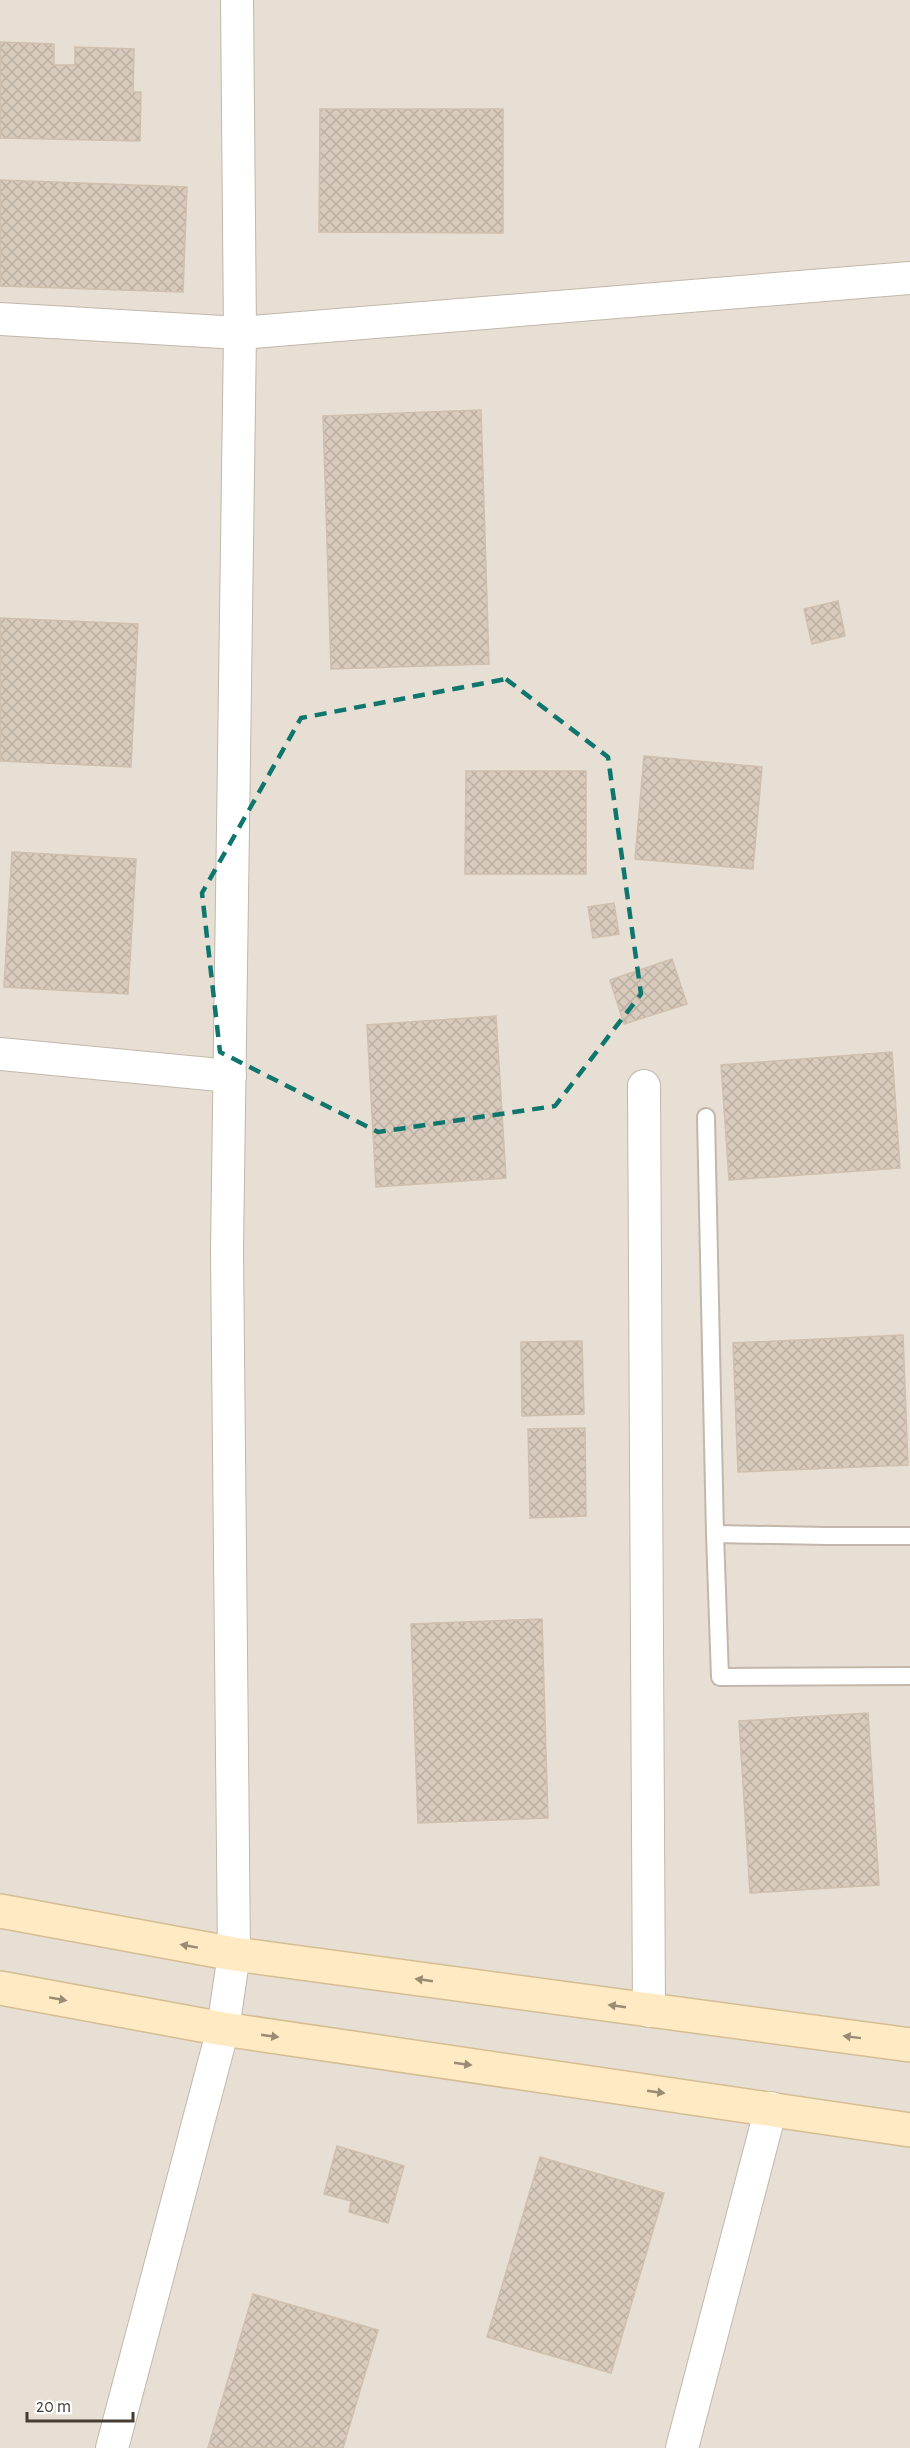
<svg xmlns="http://www.w3.org/2000/svg" width="910" height="2448" font-family="'Alegreya Sans',sans-serif">
<style>
.residential{fill:#e7dfd3}
.building{fill:url(#building-cross-hatch);stroke:#d0bfad;stroke-width:1.5}
.lines{fill:none;stroke-linecap:round;stroke-linejoin:round}
.lane-casing{stroke:#c2b7aa;stroke-width:20}
.street-casing{stroke:#c2b7aa;stroke-width:34}
.secondary-casing{stroke:#d5bd93;stroke-width:36}
.lane{stroke:#fff;stroke-width:16}
.street{stroke:#fff;stroke-width:32}
.secondary{stroke:#ffeac3;stroke-width:33}
.oneway{fill:#998b74}
.marked{fill:none;stroke:#0f766e;stroke-width:4.5;stroke-dasharray:12 8;stroke-linejoin:round}
</style>
<defs>
<pattern id="building-cross-hatch" width="8" height="8" patternUnits="userSpaceOnUse" patternTransform="scale(1.5)"><rect width="8" height="8" fill="#d8cbbd"/><path d="M0 0l8 8M0 8l8-8" fill="none" stroke="#bbafa3"/></pattern>
</defs>
<rect width="100%" height="100%" fill="#f3ede5"/>
<rect class="residential" x="0" y="0" width="910" height="2448"/>
<g class="building">
<polygon points="0,42 54,44 54,65 75,65 75,47 134,49 133,92 141,92 140,141 0,138"/>
<polygon points="320,109 503,109 503,233 319,232"/>
<polygon points="0,180 187,187 183,292 0,286"/>
<polygon points="481,410 489,664 331,669 323,416"/>
<polygon points="838,601 845,636 812,644 804,609"/>
<polygon points="0,618 138,624 131,767 0,761"/>
<polygon points="644,756 762,767 753,869 635,859"/>
<polygon points="466,771 586,771 586,874 465,874"/>
<polygon points="12,852 136,859 128,994 4,987"/>
<polygon points="614,903 619,934 593,938 588,907"/>
<polygon points="672,959 687,1004 624,1024 610,980"/>
<polygon points="496,1016 506,1178 376,1187 367,1025"/>
<polygon points="892,1052 900,1168 729,1180 721,1065"/>
<polygon points="903,1335 908,1465 738,1472 733,1343"/>
<polygon points="582,1341 584,1414 522,1416 521,1342"/>
<polygon points="585,1428 586,1516 530,1518 528,1429"/>
<polygon points="542,1619 548,1818 418,1823 411,1624"/>
<polygon points="868,1713 879,1885 750,1893 739,1721"/>
<polygon points="337,2146 404,2166 388,2223 349,2212 351,2201 324,2194"/>
<polygon points="540,2157 664,2193 611,2373 487,2337"/>
<polygon points="253,2294 378,2330 343,2448 208,2448"/>
</g>
<g class="lines">
<defs>
<g id="lane">
<polyline points="706,1117 715,1534 720,1677 910,1676"/>
<polyline points="715,1534 826,1536 910,1536"/>
</g>
<g id="street">
<polyline points="0,319 240,333 910,278"/>
<polyline points="0,1054 230,1076"/>
<polyline points="644,1086 649,2011"/>
<polyline points="112,2448 223,2029 234,1954 227,1250 240,333 237,0"/>
<polyline points="682,2448 771,2108"/>
</g>
<g id="secondary">
<polyline points="0,1911 234,1954 910,2045"/>
<polyline points="0,1988 223,2029 910,2130"/>
</g>
</defs>
<use href="#lane" class="lane-casing"/>
<use href="#street" class="street-casing"/>
<use href="#secondary" class="secondary-casing"/>
<use href="#lane" class="lane"/>
<use href="#street" class="street"/>
<use href="#secondary" class="secondary"/>
</g>
<defs><path id="oneway-solid" d="M-6-.8H1V-3.2L6.5 0L1 3.2V.8H-6Z" transform="scale(1.5)"/></defs>
<g class="oneway">
<use href="#oneway-solid" transform="translate(189 1946) rotate(-170)"/>
<use href="#oneway-solid" transform="translate(424 1980) rotate(-172)"/>
<use href="#oneway-solid" transform="translate(58 1999) rotate(10)"/>
<use href="#oneway-solid" transform="translate(617 2006) rotate(-172)"/>
<use href="#oneway-solid" transform="translate(270 2036) rotate(8)"/>
<use href="#oneway-solid" transform="translate(852 2037) rotate(-173)"/>
<use href="#oneway-solid" transform="translate(463 2064) rotate(8)"/>
<use href="#oneway-solid" transform="translate(656 2092) rotate(8)"/>
</g>
<path class="marked" d="M 506,679 L 608,757 L 641,994 L 555,1106 L 378,1132 L 220,1052 L 202,893 L 301,718 Z"/>
<path d="M27 2412v9h106v-9" fill="none" stroke="#453d34" stroke-width="3"/>
<text x="36" y="2412" font-size="18" fill="#453d34" stroke="#ffffff" stroke-width="4.5" paint-order="stroke">20 m</text>
</svg>
